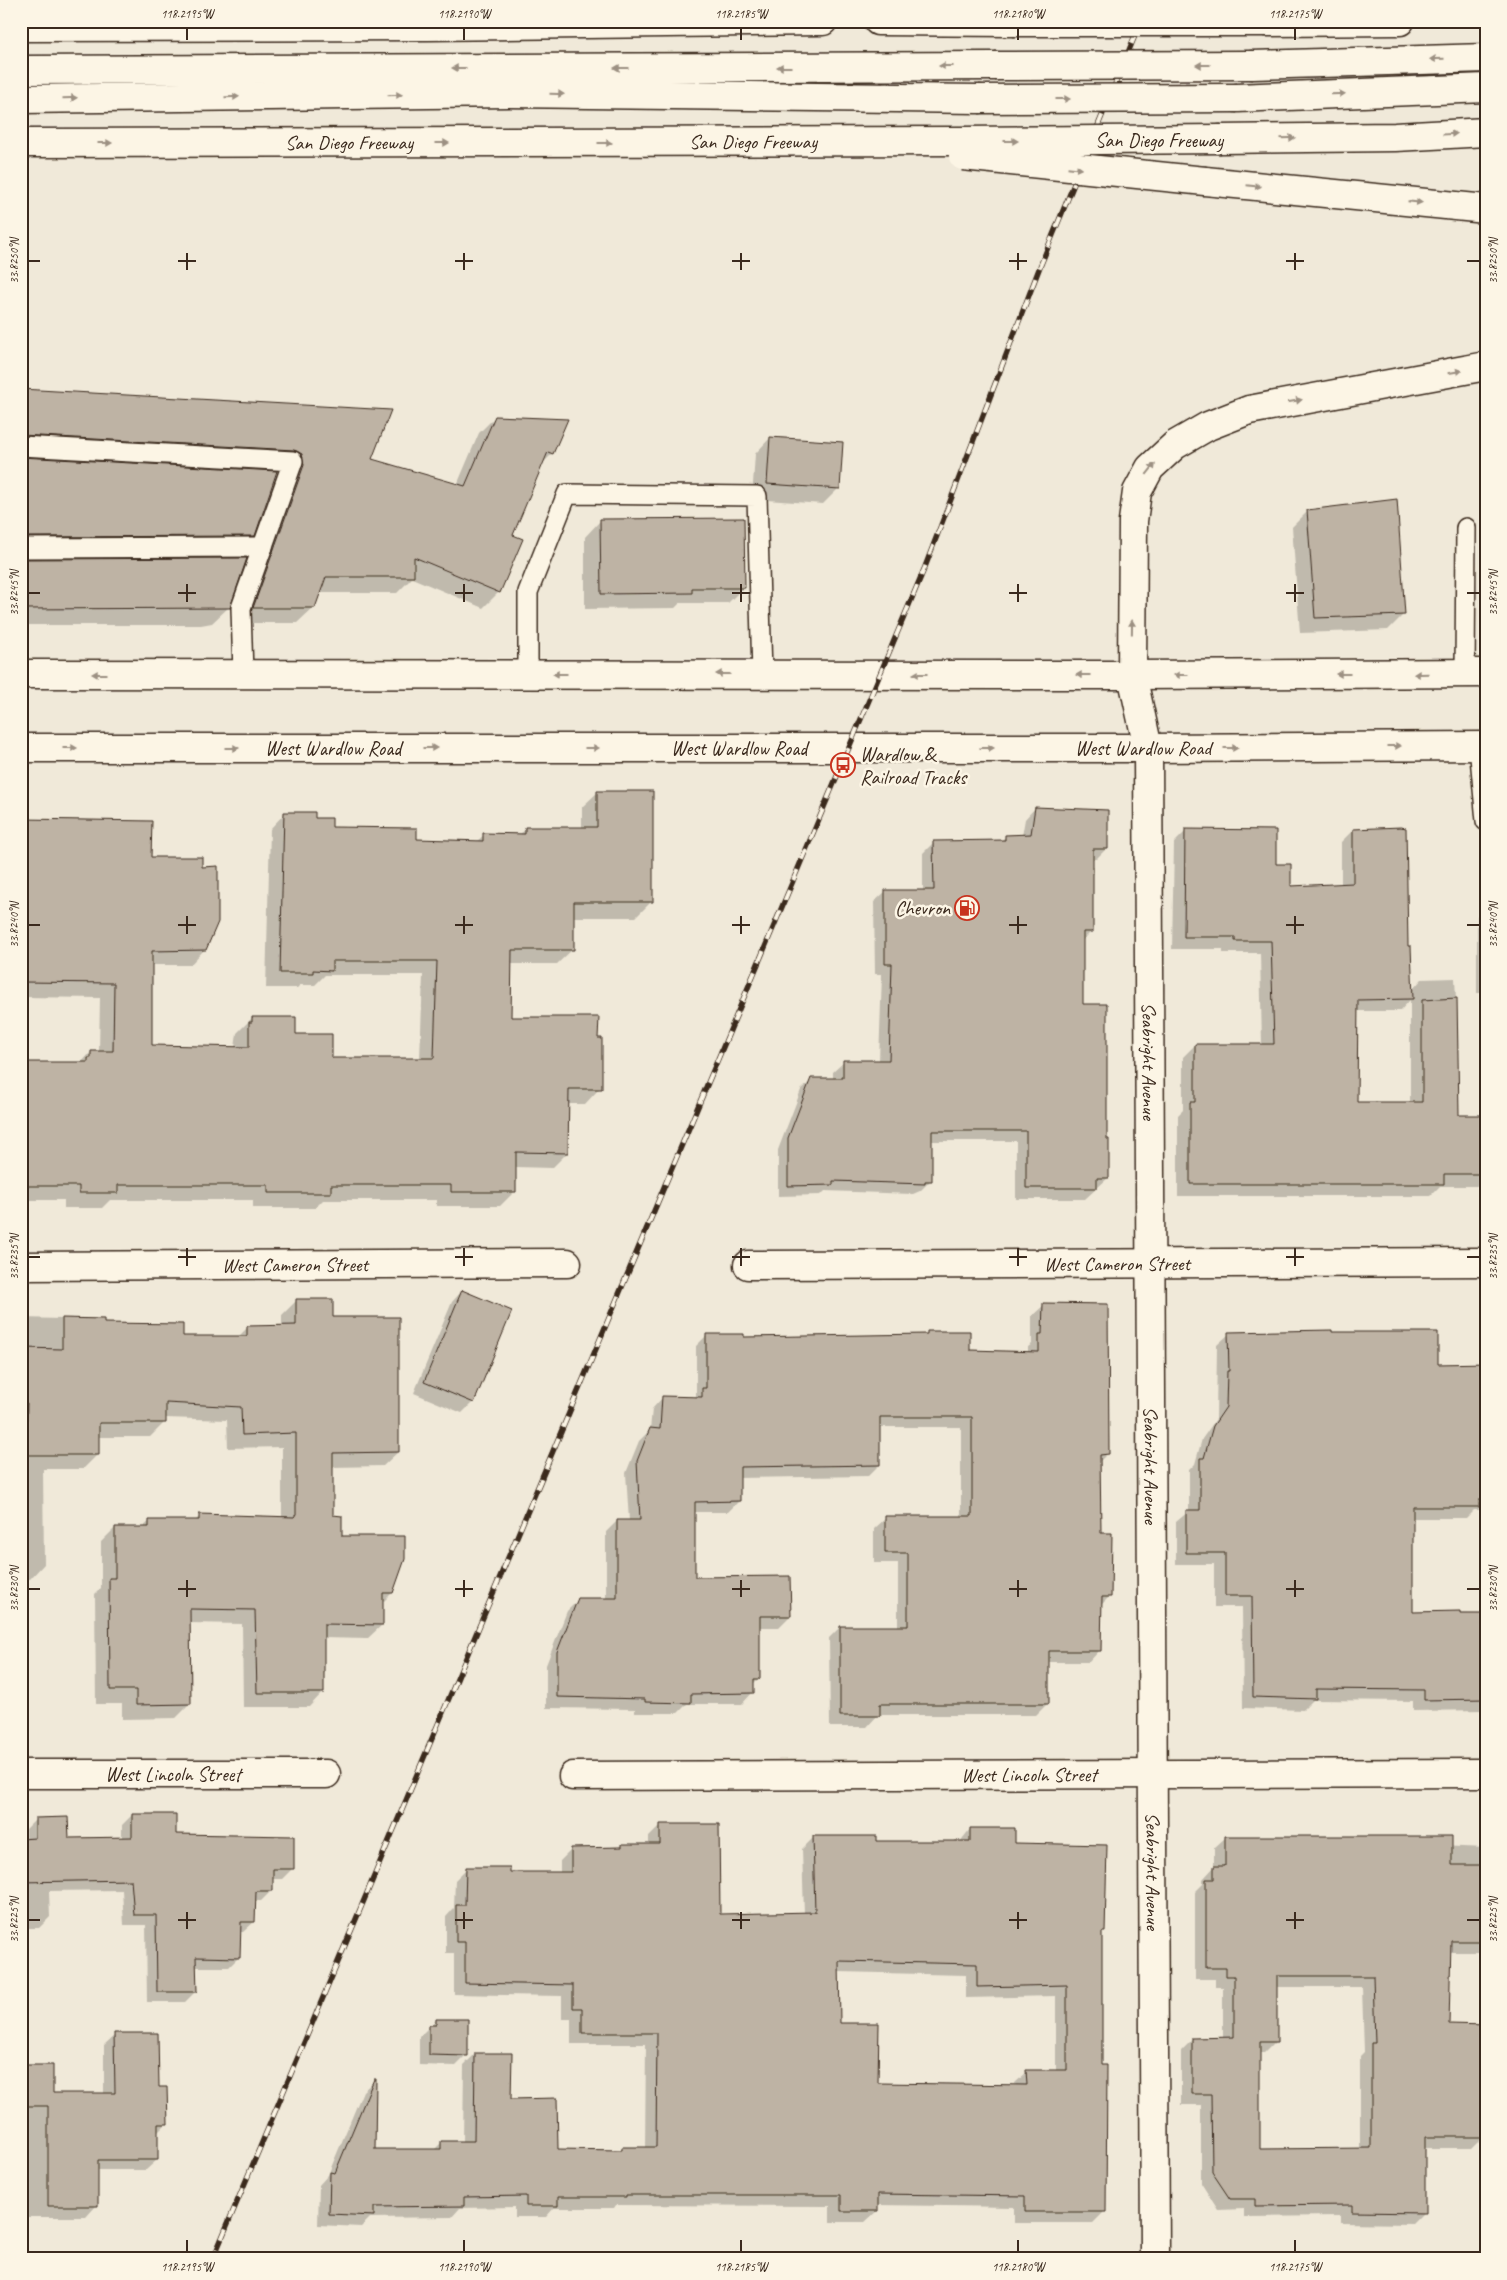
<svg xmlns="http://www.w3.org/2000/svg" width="1507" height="2280" font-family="Caveat,sans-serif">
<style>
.shadow{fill:#0003;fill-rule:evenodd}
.building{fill:#beb3a4;stroke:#3b2a1e;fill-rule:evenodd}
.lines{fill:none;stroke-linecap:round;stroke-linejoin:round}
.service-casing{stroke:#3b2a1e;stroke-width:22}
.minor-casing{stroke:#3b2a1e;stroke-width:31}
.secondary-casing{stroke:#3b2a1e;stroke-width:31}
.motorway-casing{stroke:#3b2a1e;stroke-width:31}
.service{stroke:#fcf5e5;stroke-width:19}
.minor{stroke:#fcf5e5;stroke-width:28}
.secondary{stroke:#fcf5e5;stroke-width:28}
.motorway{stroke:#fcf5e5;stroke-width:28}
.rail-casing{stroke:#3b2a1e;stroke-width:5.5}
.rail{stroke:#fcf5e5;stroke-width:4;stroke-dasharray:11;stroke-linecap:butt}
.motorway-bridge-casing{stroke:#3b2a1e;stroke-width:31;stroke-linecap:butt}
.motorway-bridge{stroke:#fcf5e5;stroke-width:28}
.oneway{fill:#9c9082}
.ticks{fill:none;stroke:#3b2a1e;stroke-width:2}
.labels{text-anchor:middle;stroke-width:5;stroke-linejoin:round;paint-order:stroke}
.street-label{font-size:20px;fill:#3b2a1e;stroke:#fcf5e5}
.poi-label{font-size:20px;fill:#3b2a1e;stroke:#fcf5e5;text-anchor:start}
.neatline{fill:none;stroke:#3b2a1e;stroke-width:2}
.ticks-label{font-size:12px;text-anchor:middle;fill:#3b2a1e}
</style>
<rect width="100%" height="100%" fill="#f0e9d9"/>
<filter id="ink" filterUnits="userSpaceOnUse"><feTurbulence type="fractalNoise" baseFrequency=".02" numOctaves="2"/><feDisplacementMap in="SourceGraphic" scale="10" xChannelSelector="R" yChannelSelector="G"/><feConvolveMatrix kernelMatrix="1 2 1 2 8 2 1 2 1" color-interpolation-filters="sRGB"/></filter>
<g filter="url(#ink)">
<g class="shadow">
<polygon points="21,390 285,404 284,406 370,460 457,485 479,433 495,417 552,454 543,463 512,536 499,592 483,608 412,578 397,593 319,593 314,607 297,623 238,623 288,482 277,465 21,451"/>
<polygon points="770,438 839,488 823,504 752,499 755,454"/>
<polygon points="21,459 254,535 237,551 21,552"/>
<polygon points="1308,511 1403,615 1388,630 1300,633 1292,527"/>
<polygon points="600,521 744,587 728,603 680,603 675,608 585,609 585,537"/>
<polygon points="21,560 229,607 212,623 201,625 21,625"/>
<polygon points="598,792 651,902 636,917 573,917 573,949 557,964 511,964 510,1018 597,1040 600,1088 585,1104 568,1104 567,1153 552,1168 515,1167 515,1191 500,1206 436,1206 436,1200 323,1200 315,1208 253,1208 253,1200 110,1200 102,1208 64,1208 64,1200 21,1200 21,1063 81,1063 91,1052 99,1052 100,998 21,997 21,823 24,821 150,859 205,949 190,965 151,965 151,1046 235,1048 237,1033 252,1018 295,1035 331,1059 420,1059 423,975 325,975 315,985 300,985 297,988 266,988 270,829 285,813 313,819 331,828 416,840 476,842 484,835 519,835 526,829 582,829 582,807"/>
<polygon points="1035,808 1107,848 1096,859 1092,859 1092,931 1082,941 1082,1005 1105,1141 1108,1178 1085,1199 1016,1199 1016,1141 930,1141 930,1181 920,1191 913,1194 825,1191 821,1195 778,1196 778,1150 801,1090 812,1080 833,1080 833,1072 844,1062 879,1061 882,974 875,974 874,902 885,892 923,891 923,853 934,842 1001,841 1005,837 1022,836 1025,819"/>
<path d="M 1353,830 L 1407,948 L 1412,990 L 1422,979 L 1455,978 L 1458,1042 L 1458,1117 L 1486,1117 L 1486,1186 L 1440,1186 L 1430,1196 L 1178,1196 L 1178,1115 L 1183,1110 L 1183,1057 L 1195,1045 L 1262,1045 L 1260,953 L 1223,953 L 1223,949 L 1172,949 L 1174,843 L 1186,831 L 1274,865 L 1290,887 L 1341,885 L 1341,842 ZM 1410,1000 L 1410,1103 L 1355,1103 L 1357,1011 L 1400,1011 Z"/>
<polygon points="1486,907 1486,993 1477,993 1477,916"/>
<polygon points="462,1291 473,1402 462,1413 414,1393 452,1302"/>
<polygon points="296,1301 332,1318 398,1452 383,1466 332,1467 332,1517 340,1537 392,1593 382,1603 382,1625 367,1639 323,1638 323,1692 309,1707 243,1707 242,1624 189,1623 190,1704 176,1718 122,1719 122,1704 96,1704 95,1594 101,1588 101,1542 115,1528 142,1528 150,1521 195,1521 200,1516 282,1518 282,1447 228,1448 227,1420 165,1418 164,1423 150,1437 98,1437 97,1455 83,1469 43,1469 44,1564 30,1579 23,1579 21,1673 21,1318 103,1320 103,1325 181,1337 238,1337 247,1328 282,1327 282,1315"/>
<polygon points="1044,1305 1108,1453 1098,1463 1099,1534 1110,1596 1100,1606 1100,1650 1089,1662 1048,1662 1047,1704 1036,1715 878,1715 867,1727 830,1727 829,1638 840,1627 898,1627 898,1563 874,1563 874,1529 886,1518 961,1518 961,1427 879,1427 879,1465 868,1476 739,1478 739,1501 728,1512 694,1512 694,1579 790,1616 779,1627 759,1627 759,1678 753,1684 753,1692 742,1704 687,1704 678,1713 635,1713 635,1709 546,1708 546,1665 567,1611 579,1599 606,1599 606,1532 617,1521 629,1521 626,1473 639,1441 650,1430 652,1409 663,1397 694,1398 696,1396 696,1346 707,1335 743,1339 925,1336 928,1332 969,1351 1028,1353 1028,1347 1032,1344 1032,1316"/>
<polygon points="1229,1334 1436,1365 1486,1365 1486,1510 1474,1510 1466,1518 1412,1518 1411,1613 1486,1614 1486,1710 1413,1711 1413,1701 1313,1700 1303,1710 1243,1708 1242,1607 1214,1607 1214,1564 1176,1564 1176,1522 1189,1511 1189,1470 1195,1464 1202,1439 1216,1419 1217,1345"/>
<polygon points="132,1815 175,1835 292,1869 282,1879 272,1879 271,1891 261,1901 254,1901 254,1922 243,1932 240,1932 239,1957 229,1967 195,1967 195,1992 185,2002 147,2002 146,1925 124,1925 122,1890 49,1891 50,1917 39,1928 21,1928 21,1840 26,1840 26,1829 36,1819 68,1839 122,1838 122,1825"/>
<path d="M 661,1825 L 718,1916 L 804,1914 L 802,1849 L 814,1837 L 876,1843 L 959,1843 L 970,1829 L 1014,1844 L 1104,1931 L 1101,1934 L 1101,2066 L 1104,2212 L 1093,2223 L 1014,2223 L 1014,2207 L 877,2205 L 877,2211 L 865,2222 L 830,2222 L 830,2206 L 616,2205 L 614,2208 L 554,2208 L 546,2217 L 515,2217 L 515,2207 L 460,2208 L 452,2217 L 370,2218 L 361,2227 L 318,2225 L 319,2185 L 328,2175 L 363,2091 L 375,2080 L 374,2150 L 434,2150 L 442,2142 L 463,2142 L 464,2065 L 475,2054 L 510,2100 L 557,2151 L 620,2151 L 623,2149 L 645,2149 L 646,2044 L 571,2044 L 571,2019 L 562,2019 L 562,1996 L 454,1994 L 454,1953 L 446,1953 L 446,1917 L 454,1908 L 455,1880 L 466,1869 L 509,1873 L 560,1873 L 560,1861 L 572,1849 L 649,1845 L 649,1837 ZM 838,1972 L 966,1975 L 966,1998 L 1056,1996 L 1056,2072 L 1027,2072 L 1015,2083 L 1016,2086 L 877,2084 L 838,2024 Z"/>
<path d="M 1226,1837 L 1486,1848 L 1486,1952 L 1449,1952 L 1448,2025 L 1486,2025 L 1486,2116 L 1483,2116 L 1483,2137 L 1472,2148 L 1424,2148 L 1423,2213 L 1412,2224 L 1341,2223 L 1341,2216 L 1244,2217 L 1244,2209 L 1218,2210 L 1201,2183 L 1201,2105 L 1181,2105 L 1181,2051 L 1193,2039 L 1223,2039 L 1223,1987 L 1215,1987 L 1215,1979 L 1195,1979 L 1195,1892 L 1203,1884 L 1203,1879 L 1214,1867 L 1214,1848 ZM 1276,1987 L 1362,1987 L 1364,2052 L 1360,2056 L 1360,2150 L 1259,2150 L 1259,2053 L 1264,2053 L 1276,2041 Z"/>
<polygon points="436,2020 467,2055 456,2066 419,2065 419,2037"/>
<polygon points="115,2035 158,2088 167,2123 157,2133 157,2160 146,2170 96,2170 96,2206 86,2217 21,2217 21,2066 52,2094 104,2094 104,2045"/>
</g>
<g class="building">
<polygon points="21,389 391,410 372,459 465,486 495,416 568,419 553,454 548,452 513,535 523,539 500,593 414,557 414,577 326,577 315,608 253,608 304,465 302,454 294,450 21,435"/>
<polygon points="770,437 843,442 840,489 767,484"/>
<polygon points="21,457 277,471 255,536 21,537"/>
<polygon points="1397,499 1405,615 1315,618 1307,510"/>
<polygon points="744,518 745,588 692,588 692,593 601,594 600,519"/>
<polygon points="247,558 230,608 21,609 21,559"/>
<polygon points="597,791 653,791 653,902 574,902 574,950 512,950 511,1017 599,1017 598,1038 602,1038 602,1089 569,1089 568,1153 516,1152 516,1192 451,1192 451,1185 331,1185 331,1193 268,1193 268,1185 118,1185 118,1193 79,1193 79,1186 21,1186 21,1062 88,1062 88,1058 91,1058 91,1051 113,1051 114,983 22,982 23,819 152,821 151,857 202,857 202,867 218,866 218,922 206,950 152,951 152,1045 249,1047 249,1022 252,1022 252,1017 296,1017 296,1034 332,1034 332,1058 434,1058 437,961 332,961 332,971 313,970 313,973 280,973 284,812 315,812 315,818 332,818 332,827 417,828 417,839 483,841 483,833 525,834 525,827 597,827"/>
<polygon points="1035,807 1108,810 1108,849 1093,849 1093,932 1083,932 1083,1004 1107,1004 1107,1139 1109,1139 1109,1178 1097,1178 1097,1188 1026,1188 1026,1131 932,1131 932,1181 925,1181 925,1184 833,1181 833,1185 788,1186 788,1138 811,1078 843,1078 843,1060 889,1060 892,964 885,964 885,890 934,890 933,841 1005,840 1005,835 1031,834"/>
<polygon points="1401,827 1406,828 1408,946 1411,946 1413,999 1358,1000 1357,1102 1422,1102 1422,1000 1457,998 1459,1115 1486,1115 1486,1174 1444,1174 1444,1184 1190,1184 1190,1102 1195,1102 1195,1044 1274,1044 1271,941 1235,941 1235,937 1184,937 1185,829 1276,830 1276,864 1291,864 1291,886 1353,883 1353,829"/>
<polygon points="462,1290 512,1311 474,1403 424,1382"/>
<polygon points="296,1299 333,1299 333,1317 399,1317 399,1452 333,1453 333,1515 342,1516 342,1536 405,1536 405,1559 393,1593 383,1593 383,1625 324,1624 324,1693 257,1693 255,1610 190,1609 191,1704 136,1705 136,1690 110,1690 109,1578 115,1578 115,1527 149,1527 149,1520 199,1520 199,1514 294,1517 296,1514 296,1433 242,1435 241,1407 166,1403 166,1423 99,1423 99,1455 26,1455 27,1403 23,1403 24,1348 62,1349 62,1318 104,1319 104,1323 183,1324 183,1336 247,1336 247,1326 296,1325"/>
<polygon points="1043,1303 1108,1304 1109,1454 1100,1455 1101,1533 1112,1533 1111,1597 1102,1597 1101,1651 1049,1651 1049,1704 880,1704 880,1716 840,1716 840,1626 908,1626 908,1553 885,1553 885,1516 972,1516 972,1417 880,1417 880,1465 740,1467 740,1501 695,1502 695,1577 790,1576 791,1616 760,1616 760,1679 754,1679 754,1693 691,1694 691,1703 645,1702 645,1699 557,1697 557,1652 578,1598 617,1598 617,1520 640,1520 637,1461 650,1428 660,1429 662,1396 702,1397 702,1388 706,1388 706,1334 744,1334 744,1337 927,1334 927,1331 970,1331 970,1350 1039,1352 1039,1334 1042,1334"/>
<polygon points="1332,1330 1332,1332 1438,1332 1438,1364 1486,1363 1486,1499 1479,1499 1479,1507 1413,1507 1413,1612 1460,1611 1460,1614 1486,1614 1486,1699 1424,1700 1424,1690 1316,1689 1316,1699 1253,1697 1252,1596 1225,1596 1225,1553 1186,1553 1186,1510 1200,1510 1200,1458 1204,1458 1213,1426 1226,1407 1227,1371 1229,1371 1228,1332"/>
<polygon points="132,1814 176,1814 176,1834 294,1836 294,1869 273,1869 273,1891 256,1891 255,1922 241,1922 240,1958 196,1957 197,1992 157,1992 156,1915 134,1915 131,1880 21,1882 21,1839 35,1838 35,1818 68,1817 69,1838 132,1837"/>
<path d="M 660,1824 L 719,1824 L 720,1914 L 815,1912 L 813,1836 L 877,1836 L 877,1841 L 970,1841 L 970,1828 L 1015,1828 L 1015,1843 L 1107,1845 L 1105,1932 L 1102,1932 L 1102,2065 L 1107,2065 L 1106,2212 L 1025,2212 L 1025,2196 L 878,2194 L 878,2211 L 841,2211 L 841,2195 L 626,2195 L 626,2197 L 558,2197 L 558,2206 L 526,2206 L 526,2196 L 464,2197 L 464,2206 L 374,2207 L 374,2216 L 329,2214 L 330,2172 L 335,2173 L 374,2079 L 376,2079 L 375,2149 L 441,2149 L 441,2141 L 474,2141 L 475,2053 L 512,2053 L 511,2099 L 557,2098 L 558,2149 L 622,2150 L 622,2147 L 656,2147 L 657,2033 L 582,2033 L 582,2008 L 573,2008 L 573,1985 L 465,1983 L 465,1942 L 456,1942 L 456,1905 L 465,1905 L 466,1867 L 510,1867 L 510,1872 L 571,1872 L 571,1848 L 622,1847 L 622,1844 L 660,1844 ZM 839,1961 L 977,1964 L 977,1987 L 1067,1985 L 1067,2070 L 1026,2070 L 1027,2085 L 878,2083 L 879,2023 L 840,2023 Z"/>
<path d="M 1225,1836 L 1452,1836 L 1452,1865 L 1486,1865 L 1486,1941 L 1451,1941 L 1449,2024 L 1486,2025 L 1484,2137 L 1425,2137 L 1425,2213 L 1352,2212 L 1352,2205 L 1255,2206 L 1255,2199 L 1230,2199 L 1212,2172 L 1211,2094 L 1192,2094 L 1192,2038 L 1234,2037 L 1234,1976 L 1226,1976 L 1226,1968 L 1206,1968 L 1206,1879 L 1214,1879 L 1214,1866 L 1225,1866 ZM 1277,1976 L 1373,1976 L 1375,2043 L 1371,2043 L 1371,2148 L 1260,2149 L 1260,2042 L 1277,2042 Z"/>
<polygon points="436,2019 468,2019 468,2056 429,2055 429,2025 436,2025"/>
<polygon points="114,2033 158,2033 159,2087 167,2087 168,2124 158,2124 158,2160 98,2160 98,2206 48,2206 48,2106 21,2106 21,2065 53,2065 53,2093 115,2093"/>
</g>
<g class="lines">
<defs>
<g id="service">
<polyline points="21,446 293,461 241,608 243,674"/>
<polyline points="21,548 263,547"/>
<polyline points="1465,673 1466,528"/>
<polyline points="528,674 528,592 567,494 757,496 762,674"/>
<polyline points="1479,746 1486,821"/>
</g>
<g id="minor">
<path id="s1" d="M 1132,675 L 1148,748 L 1155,2259"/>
<path id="s2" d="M 748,1265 L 1486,1262"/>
<path id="s3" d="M 21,1266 L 567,1263"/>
<path id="s4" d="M 21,1774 L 326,1774"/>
<path id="s5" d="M 573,1776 L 1486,1773"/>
</g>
<g id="secondary">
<polyline points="21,674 1132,675 1486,673"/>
<path id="s6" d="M 21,748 L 1148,748 L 1486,746"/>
</g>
<g id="motorway">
<polyline points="878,21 1013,22"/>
<polyline points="1267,22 1400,21"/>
<polyline points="21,27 428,26 823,21"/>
<polyline points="1252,65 1486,58"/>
<polyline points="21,70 995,66"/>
<polyline points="1237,98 1486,88"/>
<polyline points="21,99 509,93 979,99"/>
<polyline points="1221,139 1395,137 1486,132"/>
<path id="s7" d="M 21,143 L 963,141"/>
<polyline points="1205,181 1486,209"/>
<polyline points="1132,675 1133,521 1137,492 1150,468 1175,445 1208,426 1249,410 1486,366"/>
</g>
</defs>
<use href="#service" class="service-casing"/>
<use href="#minor" class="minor-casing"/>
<use href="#secondary" class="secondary-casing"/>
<use href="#motorway" class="motorway-casing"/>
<use href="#service" class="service"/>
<use href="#minor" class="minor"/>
<use href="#secondary" class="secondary"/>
<use href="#motorway" class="motorway"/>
<defs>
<polyline id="rail" points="213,2259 925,567 1039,269 1141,21"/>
</defs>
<use href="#rail" class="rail-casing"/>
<use href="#rail" class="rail"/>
<defs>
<g id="motorway-bridge">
<polyline points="1013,22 1267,22"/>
<polyline points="995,66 1252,65"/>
<polyline points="979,99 1237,98"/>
<polyline points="963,141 1221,139"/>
<polyline points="963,156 1205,181"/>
</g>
</defs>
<use href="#motorway-bridge" class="motorway-bridge-casing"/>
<use href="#motorway-bridge" class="motorway-bridge"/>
</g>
<defs><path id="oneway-solid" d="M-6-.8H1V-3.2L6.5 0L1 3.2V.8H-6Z" transform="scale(1.25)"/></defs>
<g class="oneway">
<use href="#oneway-solid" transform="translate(1437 59) rotate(178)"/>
<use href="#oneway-solid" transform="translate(1203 65) rotate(180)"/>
<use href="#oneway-solid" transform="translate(946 66) rotate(180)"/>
<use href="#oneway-solid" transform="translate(784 67) rotate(180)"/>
<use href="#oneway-solid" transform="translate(459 68) rotate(180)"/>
<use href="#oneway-solid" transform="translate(621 68) rotate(180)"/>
<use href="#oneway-solid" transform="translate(557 94) rotate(1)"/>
<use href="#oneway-solid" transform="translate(1338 94) rotate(-2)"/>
<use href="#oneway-solid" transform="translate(395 95) rotate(-1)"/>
<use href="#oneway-solid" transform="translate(232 97) rotate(-1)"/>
<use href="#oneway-solid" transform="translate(70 98) rotate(-1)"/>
<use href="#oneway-solid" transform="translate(1063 99)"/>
<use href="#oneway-solid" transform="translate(1450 134) rotate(-4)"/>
<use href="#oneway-solid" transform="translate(1288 138) rotate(-1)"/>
<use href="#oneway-solid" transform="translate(1011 141)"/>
<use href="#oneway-solid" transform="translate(105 143)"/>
<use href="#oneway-solid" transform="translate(442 143)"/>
<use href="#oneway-solid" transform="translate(605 143)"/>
<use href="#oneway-solid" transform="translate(1075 168) rotate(6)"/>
<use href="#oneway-solid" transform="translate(1254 186) rotate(6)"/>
<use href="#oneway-solid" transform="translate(1415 202) rotate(6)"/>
<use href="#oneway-solid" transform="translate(1455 372) rotate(-10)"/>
<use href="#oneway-solid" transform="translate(1295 401) rotate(-10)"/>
<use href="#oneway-solid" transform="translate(1151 469) rotate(-52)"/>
<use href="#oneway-solid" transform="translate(1132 627) rotate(-89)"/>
<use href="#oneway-solid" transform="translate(99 674) rotate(180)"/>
<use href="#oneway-solid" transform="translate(560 674) rotate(180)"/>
<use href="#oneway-solid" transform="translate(723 674) rotate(180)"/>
<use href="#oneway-solid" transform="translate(920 674) rotate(-180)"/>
<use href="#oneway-solid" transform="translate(1343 674) rotate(180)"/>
<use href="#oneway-solid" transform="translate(1421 674) rotate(179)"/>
<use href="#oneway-solid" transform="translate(1083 675) rotate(-180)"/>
<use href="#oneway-solid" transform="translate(1181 675) rotate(180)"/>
<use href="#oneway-solid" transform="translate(1394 746)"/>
<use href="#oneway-solid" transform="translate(70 748)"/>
<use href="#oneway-solid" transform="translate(232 748)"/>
<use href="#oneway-solid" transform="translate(430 748)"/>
<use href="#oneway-solid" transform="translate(592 748)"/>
<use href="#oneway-solid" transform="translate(987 748)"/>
<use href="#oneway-solid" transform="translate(1231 748)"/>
</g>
</g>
<path class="ticks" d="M 187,28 L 187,40M 464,28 L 464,40M 741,28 L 741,40M 1018,28 L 1018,40M 1295,28 L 1295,40M 187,253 L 187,270M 464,253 L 464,270M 741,253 L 741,270M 1018,253 L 1018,270M 1295,253 L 1295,270M 28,261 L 40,261M 178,261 L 196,261M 455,261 L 473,261M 732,261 L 750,261M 1009,261 L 1027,261M 1286,261 L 1304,261M 1467,261 L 1480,261M 187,584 L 187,602M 464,584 L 464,602M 741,584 L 741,602M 1018,584 L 1018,602M 1295,584 L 1295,602M 28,593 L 40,593M 178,593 L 196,593M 455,593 L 473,593M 732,593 L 750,593M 1009,593 L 1027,593M 1286,593 L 1304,593M 1467,593 L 1480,593M 187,916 L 187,934M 464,916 L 464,934M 741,916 L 741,934M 1018,916 L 1018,934M 1295,916 L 1295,934M 28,925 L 40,925M 178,925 L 196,925M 455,925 L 473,925M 732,925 L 750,925M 1009,925 L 1027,925M 1286,925 L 1304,925M 1467,925 L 1480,925M 187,1248 L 187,1266M 464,1248 L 464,1266M 741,1248 L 741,1266M 1018,1248 L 1018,1266M 1295,1248 L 1295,1266M 28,1257 L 40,1257M 178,1257 L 196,1257M 455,1257 L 473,1257M 732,1257 L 750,1257M 1009,1257 L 1027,1257M 1286,1257 L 1304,1257M 1467,1257 L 1480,1257M 187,1580 L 187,1597M 464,1580 L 464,1597M 741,1580 L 741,1597M 1018,1580 L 1018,1597M 1295,1580 L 1295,1597M 28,1589 L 40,1589M 178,1589 L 196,1589M 455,1589 L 473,1589M 732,1589 L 750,1589M 1009,1589 L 1027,1589M 1286,1589 L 1304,1589M 1467,1589 L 1480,1589M 187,1912 L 187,1929M 464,1912 L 464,1929M 741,1912 L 741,1929M 1018,1912 L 1018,1929M 1295,1912 L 1295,1929M 28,1920 L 40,1920M 178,1920 L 196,1920M 455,1920 L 473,1920M 732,1920 L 750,1920M 1009,1920 L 1027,1920M 1286,1920 L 1304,1920M 1467,1920 L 1480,1920M 187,2240 L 187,2252M 464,2240 L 464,2252M 741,2240 L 741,2252M 1018,2240 L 1018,2252M 1295,2240 L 1295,2252"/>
<defs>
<symbol id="bus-ring" viewBox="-11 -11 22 22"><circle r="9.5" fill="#fcf5e5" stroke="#c8321e" stroke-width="1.5"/><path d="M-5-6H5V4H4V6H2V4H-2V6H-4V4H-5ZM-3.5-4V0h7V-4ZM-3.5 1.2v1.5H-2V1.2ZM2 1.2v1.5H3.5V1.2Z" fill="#c8321e"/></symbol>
<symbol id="fuel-ring" viewBox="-11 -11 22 22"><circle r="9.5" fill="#fcf5e5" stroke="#c8321e" stroke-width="1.5"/><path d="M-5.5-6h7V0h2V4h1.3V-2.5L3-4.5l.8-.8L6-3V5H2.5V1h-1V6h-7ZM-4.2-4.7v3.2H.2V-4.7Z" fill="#c8321e"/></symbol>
</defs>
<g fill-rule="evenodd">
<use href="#bus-ring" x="829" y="751" width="28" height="28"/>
<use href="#fuel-ring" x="953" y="894" width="28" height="28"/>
</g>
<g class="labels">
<g class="street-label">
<text x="1159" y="147">San Diego Freeway</text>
<text dy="7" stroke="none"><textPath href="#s7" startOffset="328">San Diego Freeway</textPath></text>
<text dy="7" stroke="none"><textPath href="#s7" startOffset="732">San Diego Freeway</textPath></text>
<text dy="7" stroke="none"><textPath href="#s6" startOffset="312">West Wardlow Road</textPath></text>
<text dy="7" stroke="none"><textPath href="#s6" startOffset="718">West Wardlow Road</textPath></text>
<text dy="7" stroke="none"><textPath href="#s6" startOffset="1122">West Wardlow Road</textPath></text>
<text dy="7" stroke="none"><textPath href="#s1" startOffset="388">Seabright Avenue</textPath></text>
<text dy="7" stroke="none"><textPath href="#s2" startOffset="369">West Cameron Street</textPath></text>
<text dy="7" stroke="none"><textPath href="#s3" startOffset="274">West Cameron Street</textPath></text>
<text dy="7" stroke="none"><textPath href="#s1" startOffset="792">Seabright Avenue</textPath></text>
<text dy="7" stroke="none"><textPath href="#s4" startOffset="152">West Lincoln Street</textPath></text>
<text dy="7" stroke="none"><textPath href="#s5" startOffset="456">West Lincoln Street</textPath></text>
<text dy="7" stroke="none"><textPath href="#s1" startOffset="1198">Seabright Avenue</textPath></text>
</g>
<g class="poi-label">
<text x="860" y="761">Wardlow &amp;<tspan x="860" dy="23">Railroad Tracks</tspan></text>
<text x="950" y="915" text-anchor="end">Chevron</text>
</g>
</g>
<rect width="1507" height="2280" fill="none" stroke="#fcf5e5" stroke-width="55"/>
<rect x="28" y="28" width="1452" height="2224" class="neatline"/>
<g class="ticks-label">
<text x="187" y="18">118.2195°W</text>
<text x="464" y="18">118.2190°W</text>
<text x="741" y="18">118.2185°W</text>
<text x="1018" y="18">118.2180°W</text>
<text x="1295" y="18">118.2175°W</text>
<text transform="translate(14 261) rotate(-90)" y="4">33.8250°N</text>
<text transform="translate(1493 261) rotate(-90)" y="4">33.8250°N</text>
<text transform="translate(14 593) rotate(-90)" y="4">33.8245°N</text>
<text transform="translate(1493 593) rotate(-90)" y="4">33.8245°N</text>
<text transform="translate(14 925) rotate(-90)" y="4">33.8240°N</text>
<text transform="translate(1493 925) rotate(-90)" y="4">33.8240°N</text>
<text transform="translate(14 1257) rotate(-90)" y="4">33.8235°N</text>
<text transform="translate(1493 1257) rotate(-90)" y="4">33.8235°N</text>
<text transform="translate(14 1589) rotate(-90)" y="4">33.8230°N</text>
<text transform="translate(1493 1589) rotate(-90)" y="4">33.8230°N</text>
<text transform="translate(14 1920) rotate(-90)" y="4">33.8225°N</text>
<text transform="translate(1493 1920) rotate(-90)" y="4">33.8225°N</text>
<text x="187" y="2271">118.2195°W</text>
<text x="464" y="2271">118.2190°W</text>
<text x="741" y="2271">118.2185°W</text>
<text x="1018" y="2271">118.2180°W</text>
<text x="1295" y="2271">118.2175°W</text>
</g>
</svg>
